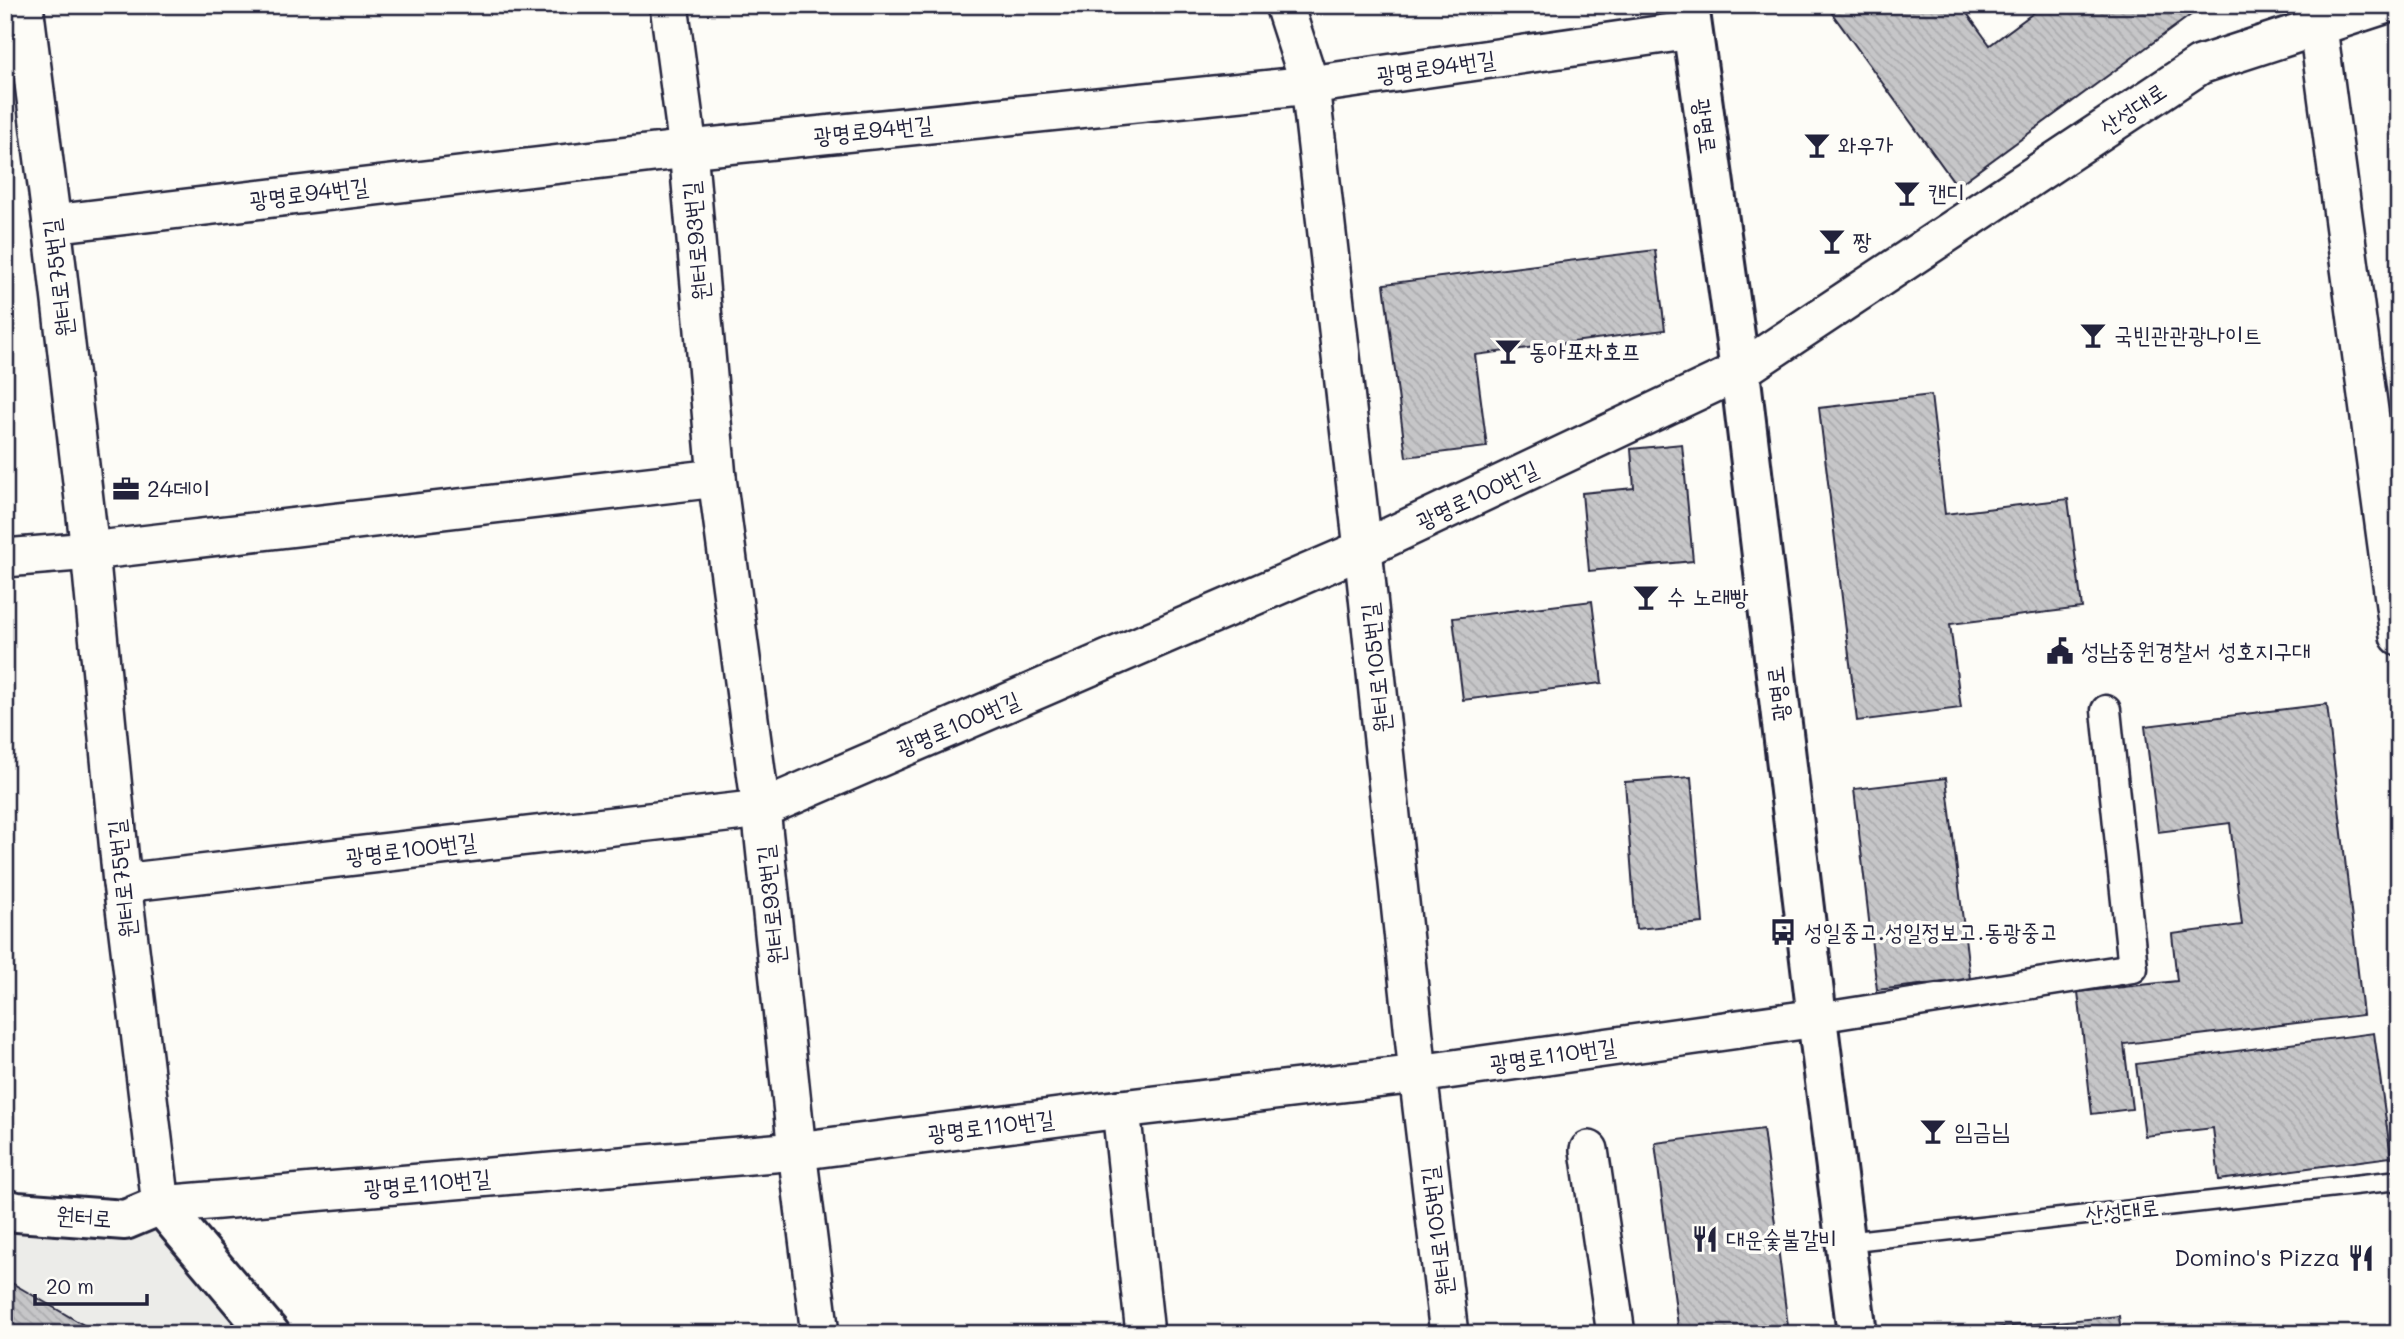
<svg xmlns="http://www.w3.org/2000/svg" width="2404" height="1339" font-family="Mali,'Poor Story',sans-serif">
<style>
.built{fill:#ecece9}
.building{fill:url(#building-back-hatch);stroke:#22223b;stroke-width:2}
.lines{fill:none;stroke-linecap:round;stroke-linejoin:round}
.service-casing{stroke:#22223b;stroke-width:23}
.pedestrian-casing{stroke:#22223b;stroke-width:33}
.minor-casing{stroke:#22223b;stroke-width:42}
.secondary-casing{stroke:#22223b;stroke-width:44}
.service{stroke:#fdfcf7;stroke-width:18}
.pedestrian{stroke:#fdfcf7;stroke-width:28}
.minor{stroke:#fdfcf7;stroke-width:37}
.secondary{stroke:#fdfcf7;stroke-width:38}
.labels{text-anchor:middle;stroke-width:7;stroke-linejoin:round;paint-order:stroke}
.street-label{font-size:23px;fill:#22223b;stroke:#fdfcf7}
.poi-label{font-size:23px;fill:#22223b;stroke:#fdfcf7;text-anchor:start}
</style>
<defs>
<pattern id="building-back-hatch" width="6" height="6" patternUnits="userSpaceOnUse" patternTransform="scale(1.75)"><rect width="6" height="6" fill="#c6c6c8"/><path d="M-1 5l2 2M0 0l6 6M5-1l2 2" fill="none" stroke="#aaaaad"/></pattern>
</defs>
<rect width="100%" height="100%" fill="#fdfcf7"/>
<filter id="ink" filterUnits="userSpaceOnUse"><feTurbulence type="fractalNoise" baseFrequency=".0143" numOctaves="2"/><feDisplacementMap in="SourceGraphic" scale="14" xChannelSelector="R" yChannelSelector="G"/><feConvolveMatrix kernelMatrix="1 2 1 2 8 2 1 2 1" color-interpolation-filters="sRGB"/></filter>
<g filter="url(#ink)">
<polygon class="built" points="5,1209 176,1223 270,1334 5,1334"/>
<g class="building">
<polygon points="1826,5 1961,5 1990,45 2044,5 2203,6 1957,186"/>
<polygon points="1655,250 1665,330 1475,355 1487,447 1406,457 1384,284"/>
<polygon points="1931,395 1945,514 2068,499 2082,608 1950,624 1961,708 1857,721 1819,408"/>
<polygon points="1682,444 1693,561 1589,571 1582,493 1634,488 1631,449"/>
<polygon points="1592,601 1602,683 1463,700 1453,618"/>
<polygon points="2327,704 2363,1015 2124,1044 2132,1109 2092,1114 2078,992 2177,981 2172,934 2242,925 2230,823 2158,832 2145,726"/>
<polygon points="1691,777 1703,923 1636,929 1625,782"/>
<polygon points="1946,778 1970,979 1877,990 1854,789"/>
<polygon points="2374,1033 2391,1157 2219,1180 2213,1128 2145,1136 2136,1064"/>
<polygon points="1763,1129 1789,1334 1679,1334 1655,1143"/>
<polygon points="5,1279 99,1334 5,1334"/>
<polygon points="2119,1316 2121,1334 1940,1334 1940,1333"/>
</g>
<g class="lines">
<defs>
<polyline id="service" points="1845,1242 2399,1180"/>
<polyline id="pedestrian" points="1817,1018 2133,968 2106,710"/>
<g id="minor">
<polyline points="24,5 52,224 90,551 122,883 161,1205 797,1151 1121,1109 1418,1074 1817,1018"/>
<polyline points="669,5 688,149 717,478 761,809 797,1151 820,1334"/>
<polyline points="1284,5 1310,85 1363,549 1418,1074 1449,1334"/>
<polyline points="2315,5 2399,636"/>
<polyline points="52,224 688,149 1310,85 1692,30"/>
<polyline points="5,558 90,551 717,478"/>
<polyline points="122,883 761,809 1363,549 1740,371 2200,65 2384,5"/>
<polyline points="1121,1109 1145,1334"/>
<polyline points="1589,1150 1616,1334"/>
</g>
<g id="secondary">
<polyline points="1689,5 1740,371 1817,1018 1857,1334"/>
<polyline points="5,1209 17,1212 125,1220 161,1205 270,1334"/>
</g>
</defs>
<use href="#service" class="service-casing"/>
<use href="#pedestrian" class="pedestrian-casing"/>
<use href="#minor" class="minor-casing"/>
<use href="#secondary" class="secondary-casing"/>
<use href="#service" class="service"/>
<use href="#pedestrian" class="pedestrian"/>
<use href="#minor" class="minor"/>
<use href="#secondary" class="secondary"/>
</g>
</g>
<defs>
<symbol id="bar-bare" viewBox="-9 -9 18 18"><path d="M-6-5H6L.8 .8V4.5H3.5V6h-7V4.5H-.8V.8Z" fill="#22223b" stroke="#fdfcf7" stroke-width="2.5" paint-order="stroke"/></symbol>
<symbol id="office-bare" viewBox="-9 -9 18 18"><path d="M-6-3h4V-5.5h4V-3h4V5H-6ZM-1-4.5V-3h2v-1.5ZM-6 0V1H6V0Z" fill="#22223b" stroke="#fdfcf7" stroke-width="2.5" paint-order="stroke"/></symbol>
<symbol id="civic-bare" viewBox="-9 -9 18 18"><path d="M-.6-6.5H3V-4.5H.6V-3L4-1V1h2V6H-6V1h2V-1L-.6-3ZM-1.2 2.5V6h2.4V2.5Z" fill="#22223b" stroke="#fdfcf7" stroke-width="2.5" paint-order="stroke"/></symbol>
<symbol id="bus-bare" viewBox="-9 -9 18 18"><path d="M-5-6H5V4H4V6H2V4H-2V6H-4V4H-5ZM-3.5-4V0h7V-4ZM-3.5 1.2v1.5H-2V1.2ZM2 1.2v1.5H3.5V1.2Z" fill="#22223b" stroke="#fdfcf7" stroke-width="2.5" paint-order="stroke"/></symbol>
<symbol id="restaurant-bare" viewBox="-9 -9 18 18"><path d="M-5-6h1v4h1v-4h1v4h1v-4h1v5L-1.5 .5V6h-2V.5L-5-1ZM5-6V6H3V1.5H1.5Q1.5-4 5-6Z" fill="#22223b" stroke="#fdfcf7" stroke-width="2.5" paint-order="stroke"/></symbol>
</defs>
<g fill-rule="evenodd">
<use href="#bar-bare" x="1798" y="126" width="38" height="38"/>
<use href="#bar-bare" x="1888" y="174" width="38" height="38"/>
<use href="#bar-bare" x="1813" y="222" width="38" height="38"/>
<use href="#bar-bare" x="2074" y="316" width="38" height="38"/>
<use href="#bar-bare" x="1489" y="332" width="38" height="38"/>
<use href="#office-bare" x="107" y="470" width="38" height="38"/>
<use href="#bar-bare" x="1627" y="578" width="38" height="38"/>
<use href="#civic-bare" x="2041" y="632" width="38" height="38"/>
<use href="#bus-bare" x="1764" y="913" width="38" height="38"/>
<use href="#bar-bare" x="1914" y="1112" width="38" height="38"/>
<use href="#restaurant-bare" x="1686" y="1220" width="38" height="38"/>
<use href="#restaurant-bare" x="2342" y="1239" width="38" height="38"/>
</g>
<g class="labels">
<g class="street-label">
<text transform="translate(1436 67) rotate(-8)" y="8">광명로94번길</text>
<text transform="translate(2133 109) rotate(-34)" y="8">산성대로</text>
<text transform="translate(1705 126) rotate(82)" y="8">광명로</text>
<text transform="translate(873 130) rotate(-6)" y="8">광명로94번길</text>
<text transform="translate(309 193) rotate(-7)" y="8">광명로94번길</text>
<text transform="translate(696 241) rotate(-95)" y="8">원터로93번길</text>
<text transform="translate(58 278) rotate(-97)" y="8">원터로75번길</text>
<text transform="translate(1477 495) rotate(-25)" y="8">광명로100번길</text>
<text transform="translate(1376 668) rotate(-96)" y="8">원터로105번길</text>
<text transform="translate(1778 694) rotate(-97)" y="8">광명로</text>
<text transform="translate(958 724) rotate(-23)" y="8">광명로100번길</text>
<text transform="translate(411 849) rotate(-7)" y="8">광명로100번길</text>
<text transform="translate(122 879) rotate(-96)" y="8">원터로75번길</text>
<text transform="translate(771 905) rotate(-96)" y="8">원터로93번길</text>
<text transform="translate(1553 1055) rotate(-8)" y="8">광명로110번길</text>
<text transform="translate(991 1126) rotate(-7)" y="8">광명로110번길</text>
<text transform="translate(427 1183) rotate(-5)" y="8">광명로110번길</text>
<text transform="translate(2122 1211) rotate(-6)" y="8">산성대로</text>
<text transform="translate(84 1217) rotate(4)" y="8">원터로</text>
<text transform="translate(1437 1231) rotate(-97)" y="8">원터로105번길</text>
</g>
<g class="poi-label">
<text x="1838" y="153">와우가</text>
<text x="1928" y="201">캔디</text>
<text x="1853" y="249">짱</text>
<text x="2114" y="343">국빈관관광나이트</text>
<text x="1529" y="359">동아포차호프</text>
<text x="147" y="497">24데이</text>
<text x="1667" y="605">수 노래빵</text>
<text x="2081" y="659">성남중원경찰서 성호지구대</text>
<text x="1804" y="940">성일중고.성일정보고.동광중고</text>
<text x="1954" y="1139">임금님</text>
<text x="1726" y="1247">대운숯불갈비</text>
<text x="2340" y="1266" text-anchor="end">Domino's Pizza</text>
</g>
</g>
<rect width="2404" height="1339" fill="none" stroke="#fdfcf7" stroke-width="28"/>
<rect x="14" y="14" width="2376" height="1311" fill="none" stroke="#22223b" stroke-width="2.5" filter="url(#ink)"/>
<path d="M35 1294v10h112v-10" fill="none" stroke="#22223b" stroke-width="3.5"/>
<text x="46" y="1294" font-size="21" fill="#22223b" stroke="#fdfcf7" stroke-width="5" paint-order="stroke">20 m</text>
</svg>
